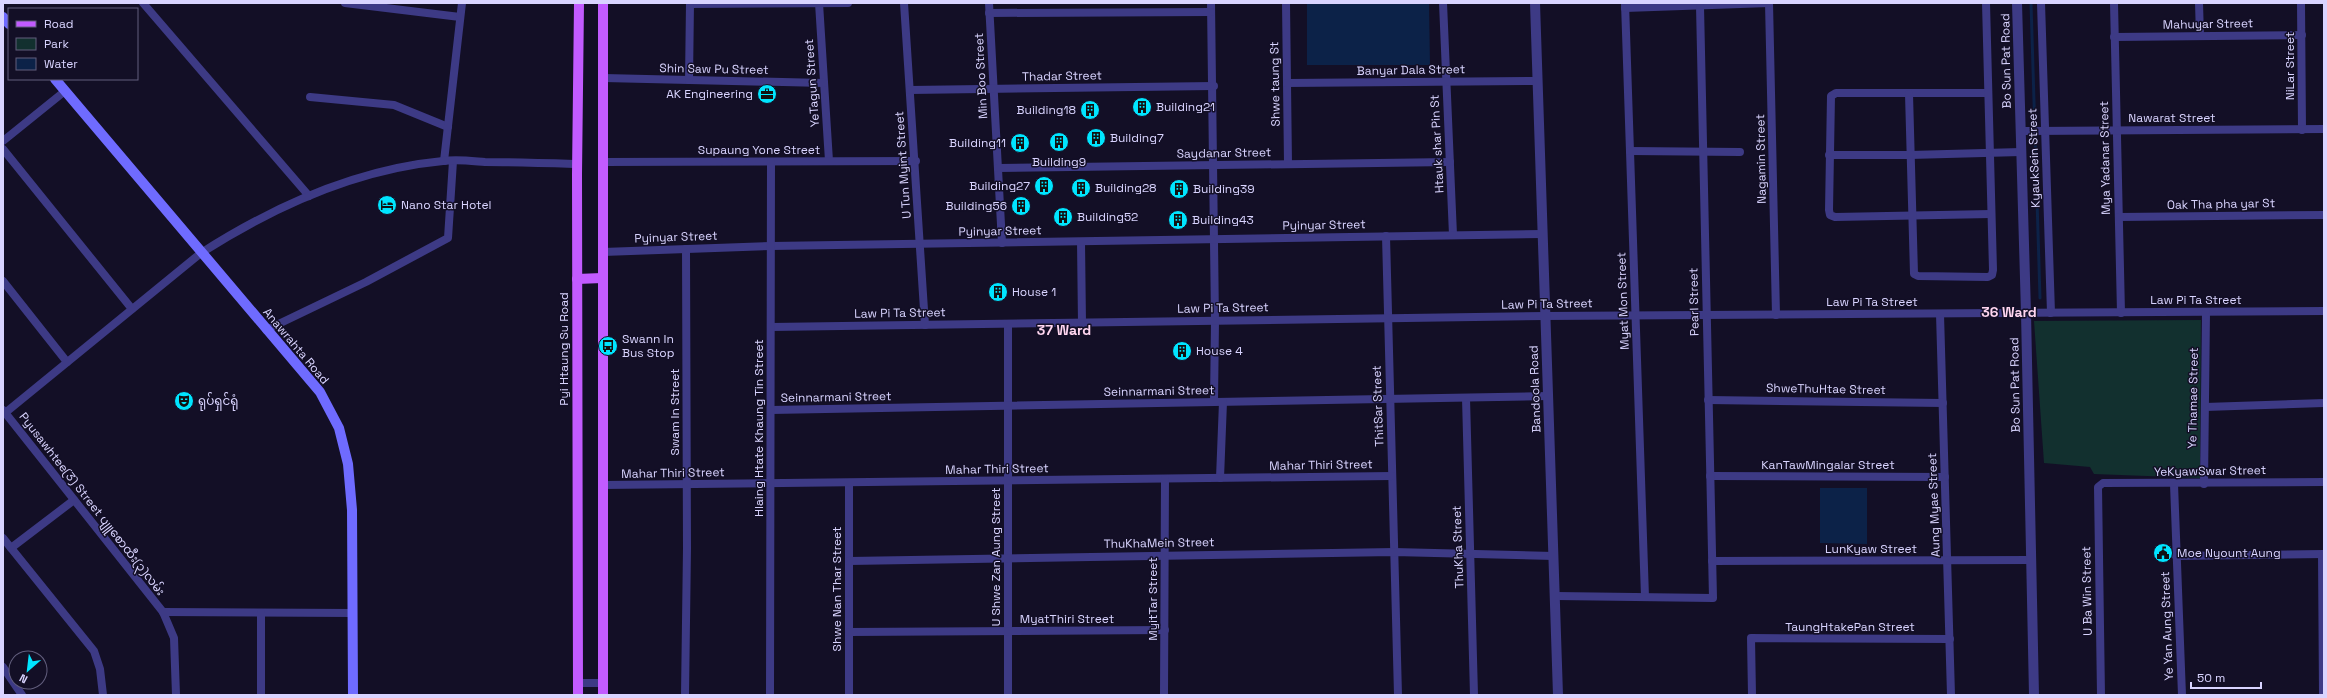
<svg xmlns="http://www.w3.org/2000/svg" width="2327" height="698" font-family="'Space Grotesk','Noto Sans Myanmar',sans-serif">
<style>
.green{fill:#12302f}
.water{fill:#0c2248}
.lines{fill:none;stroke-linecap:round;stroke-linejoin:round}
.stream{stroke:#0c2248;stroke-width:3}
.minor{stroke:#3d3a85;stroke-width:8}
.tertiary{stroke:#3d3a85;stroke-width:10}
.secondary{stroke:#6f6bff;stroke-width:10}
.primary{stroke:#c25bff;stroke-width:10}
.labels{text-anchor:middle;stroke-width:3;stroke-linejoin:round;paint-order:stroke}
.street-label{font-size:12px;fill:#d9d4ff;stroke:#130f26}
.poi-label{font-size:12px;fill:#d9d4ff;stroke:#130f26;text-anchor:start}
.quarter-label{font-size:14px;font-weight:bold;fill:#ffd6f0;stroke:#130f26}
</style>
<rect width="100%" height="100%" fill="#130f26"/>
<polygon class="green" points="2201,320 2200,478 2094,474 2090,467 2044,463 2034,321"/>
<g class="water">
<polygon points="1307,3 1429,3 1430,65 1307,65"/>
<polygon points="1820,488 1867,488 1867,544 1820,543"/>
</g>
<g class="lines">
<polyline class="stream" points="2031,3 2040,298"/>
<g class="minor">
<polyline points="143,3 309,196"/>
<polyline points="345,3 460,17"/>
<polyline points="819,3 829,161"/>
<polyline points="904,3 925,325"/>
<polyline points="989,3 1002,243"/>
<polyline points="1211,3 1215,321 1214,402"/>
<polyline points="1286,3 1288,164"/>
<polyline points="1443,3 1453,235"/>
<polyline points="1625,3 1645,597"/>
<polyline points="1769,3 1776,315"/>
<polyline points="2041,3 2051,313"/>
<polyline points="2114,3 2121,313"/>
<polyline points="2199,3 2200,36"/>
<polyline points="2301,3 2302,130"/>
<polyline points="690,4 848,3"/>
<polyline points="1625,8 1769,3"/>
<polyline points="989,13 1211,12"/>
<polyline points="2114,37 2302,35"/>
<polyline points="604,78 824,83"/>
<polyline points="689,80 690,3"/>
<polyline points="1287,83 1536,81"/>
<polyline points="910,90 1214,86"/>
<polyline points="1988,93 1836,93 1831,96 1829,210 1830,215 1835,217 1991,214"/>
<polyline points="1909,94 1914,274 1918,276 1988,277 1992,275 1993,270 1986,3"/>
<polyline points="310,97 394,105 448,127"/>
<polyline points="2020,131 2324,129"/>
<polyline points="3,141 65,91"/>
<polyline points="3,149 132,309"/>
<polyline points="1630,151 1740,152"/>
<polyline points="1829,155 1910,155 2021,152"/>
<polyline points="444,161 462,3"/>
<polyline points="603,162 916,161"/>
<polyline points="998,168 1450,162"/>
<polyline points="2119,217 2324,215"/>
<polyline points="1386,236 1398,695"/>
<polyline points="1081,242 1082,323"/>
<polyline points="603,252 771,246 1542,234"/>
<polyline points="3,281 67,362"/>
<polyline points="1940,314 1951,695"/>
<polyline points="1008,324 1008,695"/>
<polyline points="771,327 1545,316 2324,311"/>
<polyline points="266,330 366,282 448,238 453,161"/>
<polyline points="1466,398 1474,695"/>
<polyline points="1708,400 1943,403"/>
<polyline points="2205,407 2324,403"/>
<polyline points="3,410 163,612 174,638 176,695"/>
<polyline points="771,410 1548,396"/>
<path d="M 5,413 L 201,253 C 273,207 357,169 443,161 C 457,159 472,161 485,162 C 516,162 546,163 577,164"/>
<polyline points="1710,476 1945,477"/>
<polyline points="1220,478 1223,402"/>
<polyline points="849,483 849,695"/>
<polyline points="2174,484 2182,695"/>
<polyline points="2204,484 2206,312"/>
<polyline points="603,485 1392,476"/>
<polyline points="3,538 94,651 100,669 103,695"/>
<polyline points="11,548 74,500"/>
<polyline points="2322,555 2323,695"/>
<polyline points="2176,556 2324,554"/>
<polyline points="849,561 1394,552 1554,556"/>
<polyline points="1712,561 2031,560"/>
<polyline points="1556,596 1713,598 1700,6"/>
<polyline points="163,612 353,613"/>
<polyline points="849,632 1165,630"/>
<polyline points="3,667 22,695"/>
<polyline points="578,683 603,683"/>
<polyline points="261,695 261,613"/>
<polyline points="685,695 687,548 686,249"/>
<polyline points="770,695 771,162"/>
<polyline points="1164,695 1165,479"/>
<polyline points="1752,695 1751,638 1950,639"/>
<polyline points="2101,695 2098,487 2103,483 2324,482"/>
</g>
<g class="tertiary">
<polyline points="1535,3 1558,695"/>
<polyline points="2017,3 2026,313 2034,695"/>
</g>
<g class="secondary">
<polyline points="3,17 9,24"/>
<polyline points="55,79 320,392 339,428 348,464 352,510 353,695"/>
</g>
<g class="primary">
<polyline points="577,279 602,278"/>
<polyline points="578,695 577,174 579,3"/>
<polyline points="603,695 603,3"/>
</g>
</g>
<defs>
<symbol id="office-disc" viewBox="-11 -11 22 22"><circle r="9.5" fill="#00e5ff" stroke="#130f26"/><path d="M-6-3h4V-5.5h4V-3h4V5H-6ZM-1-4.5V-3h2v-1.5ZM-6 0V1H6V0Z" fill="#111"/></symbol>
<symbol id="building-disc" viewBox="-11 -11 22 22"><circle r="9.5" fill="#00e5ff" stroke="#130f26"/><path d="M-4-6H4V6H1V3H-1V6H-4ZM-2.5-4.3h1.7v1.8h-1.7ZM.8-4.3h1.7v1.8H.8ZM-2.5-1h1.7V.8h-1.7ZM.8-1h1.7V.8H.8Z" fill="#111"/></symbol>
<symbol id="hotel-disc" viewBox="-11 -11 22 22"><circle r="9.5" fill="#00e5ff" stroke="#130f26"/><path d="M-6-4.5h1.5V1H6V5H4.5V3h-9V5H-6ZM-4 0a1.8 1.8 0 1 1 3.6 0ZM.5 0V-2.5h3Q6-2.5 6 0Z" fill="#111"/></symbol>
<symbol id="bus-disc" viewBox="-11 -11 22 22"><circle r="9.5" fill="#00e5ff" stroke="#130f26"/><path d="M-5-6H5V4H4V6H2V4H-2V6H-4V4H-5ZM-3.5-4V0h7V-4ZM-3.5 1.2v1.5H-2V1.2ZM2 1.2v1.5H3.5V1.2Z" fill="#111"/></symbol>
<symbol id="theatre-disc" viewBox="-11 -11 22 22"><circle r="9.5" fill="#00e5ff" stroke="#130f26"/><path d="M-5-5.5Q0-4 5-5.5V0Q5 5 0 6Q-5 5-5 0ZM-3.3-2.5H-1v1.5H-3.3ZM1-2.5H3.3v1.5H1ZM-2.8 1Q0 5.5 2.8 1Z" fill="#111"/></symbol>
<symbol id="civic-disc" viewBox="-11 -11 22 22"><circle r="9.5" fill="#00e5ff" stroke="#130f26"/><path d="M-.6-6.5H3V-4.5H.6V-3L4-1V1h2V6H-6V1h2V-1L-.6-3ZM-1.2 2.5V6h2.4V2.5Z" fill="#111"/></symbol>
</defs>
<g fill-rule="evenodd">
<use href="#office-disc" x="756" y="83" width="22" height="22"/>
<use href="#building-disc" x="1131" y="96" width="22" height="22"/>
<use href="#building-disc" x="1079" y="99" width="22" height="22"/>
<use href="#building-disc" x="1085" y="127" width="22" height="22"/>
<use href="#building-disc" x="1048" y="131" width="22" height="22"/>
<use href="#building-disc" x="1009" y="132" width="22" height="22"/>
<use href="#building-disc" x="1033" y="175" width="22" height="22"/>
<use href="#building-disc" x="1070" y="177" width="22" height="22"/>
<use href="#building-disc" x="1168" y="178" width="22" height="22"/>
<use href="#hotel-disc" x="376" y="194" width="22" height="22"/>
<use href="#building-disc" x="1010" y="195" width="22" height="22"/>
<use href="#building-disc" x="1052" y="206" width="22" height="22"/>
<use href="#building-disc" x="1167" y="209" width="22" height="22"/>
<use href="#building-disc" x="987" y="281" width="22" height="22"/>
<use href="#bus-disc" x="597" y="335" width="22" height="22"/>
<use href="#building-disc" x="1171" y="340" width="22" height="22"/>
<use href="#theatre-disc" x="173" y="390" width="22" height="22"/>
<use href="#civic-disc" x="2152" y="542" width="22" height="22"/>
</g>
<g class="labels">
<g class="street-label">
<text transform="translate(2208 24) rotate(-1)" y="4">Mahuyar Street</text>
<text transform="translate(2006 61) rotate(-91)" y="4">Bo Sun Pat Road</text>
<text transform="translate(2290 66) rotate(-90)" y="4">NiLar Street</text>
<text transform="translate(714 69) rotate(1)" y="4">Shin Saw Pu Street</text>
<text transform="translate(1411 70) rotate(-1)" y="4">Banyar Dala Street</text>
<text transform="translate(981 76) rotate(-93)" y="4">Min Boo Street</text>
<text transform="translate(1062 76) rotate(-1)" y="4">Thadar Street</text>
<text transform="translate(812 83) rotate(-94)" y="4">YeTagun Street</text>
<text transform="translate(1275 84) rotate(-91)" y="4">Shwe taung St</text>
<text x="2172" y="122">Nawarat Street</text>
<text transform="translate(1437 144) rotate(-93)" y="4">Htauk shar Pin St</text>
<text x="759" y="154">Supaung Yone Street</text>
<text transform="translate(1224 153) rotate(-1)" y="4">Saydanar Street</text>
<text transform="translate(2034 158) rotate(-92)" y="4">KyaukSein Street</text>
<text transform="translate(2105 158) rotate(-91)" y="4">Mya Yadanar Street</text>
<text transform="translate(1761 159) rotate(-91)" y="4">Nagamin Street</text>
<text transform="translate(903 165) rotate(-94)" y="4">U Tun Myint Street</text>
<text transform="translate(2221 204) rotate(-1)" y="4">Oak Tha pha yar St</text>
<text transform="translate(1324 225) rotate(-1)" y="4">Pyinyar Street</text>
<text transform="translate(1000 231) rotate(-1)" y="4">Pyinyar Street</text>
<text transform="translate(676 237) rotate(-2)" y="4">Pyinyar Street</text>
<text x="2196" y="304">Law Pi Ta Street</text>
<text transform="translate(1623 301) rotate(-92)" y="4">Myat Mon Street</text>
<text transform="translate(1694 302) rotate(-91)" y="4">Pearl Street</text>
<text x="1872" y="306">Law Pi Ta Street</text>
<text transform="translate(1547 304) rotate(-1)" y="4">Law Pi Ta Street</text>
<text transform="translate(1223 308) rotate(-1)" y="4">Law Pi Ta Street</text>
<text transform="translate(900 313) rotate(-1)" y="4">Law Pi Ta Street</text>
<text transform="translate(296 346) rotate(50)" y="4">Anawrahta Road</text>
<text transform="translate(564 349) rotate(-90)" y="4">Pyi Htaung Su Road</text>
<text transform="translate(2015 385) rotate(-91)" y="4">Bo Sun Pat Road</text>
<text transform="translate(1535 389) rotate(-92)" y="4">Bandoola Road</text>
<text transform="translate(1826 389) rotate(1)" y="4">ShweThuHtae Street</text>
<text transform="translate(1159 391) rotate(-1)" y="4">Seinnarmani Street</text>
<text transform="translate(836 397) rotate(-1)" y="4">Seinnarmani Street</text>
<text transform="translate(2193 398) rotate(-89)" y="4">Ye Thamae Street</text>
<text transform="translate(1378 406) rotate(-92)" y="4">ThitSar Street</text>
<text transform="translate(675 412) rotate(-90)" y="4">Swam In Street</text>
<text transform="translate(759 428) rotate(-90)" y="4">Hlaing Htate Khaung Tin Street</text>
<text transform="translate(1321 465) rotate(-1)" y="4">Mahar Thiri Street</text>
<text x="1828" y="469">KanTawMingalar Street</text>
<text transform="translate(997 469) rotate(-1)" y="4">Mahar Thiri Street</text>
<text transform="translate(2210 471) rotate(-1)" y="4">YeKyawSwar Street</text>
<text transform="translate(673 473) rotate(-1)" y="4">Mahar Thiri Street</text>
<text transform="translate(92 504) rotate(52)" y="4">Pyusawhtee(3) Street ပျူစောထီး(၃)လမ်း</text>
<text transform="translate(1934 505) rotate(-92)" y="4">Aung Myae Street</text>
<text transform="translate(1159 543) rotate(-1)" y="4">ThuKhaMein Street</text>
<text transform="translate(1458 547) rotate(-92)" y="4">ThuKha Street</text>
<text x="1871" y="553">LunKyaw Street</text>
<text transform="translate(996 557) rotate(-90)" y="4">U Shwe Zan Aung Street</text>
<text transform="translate(837 589) rotate(-90)" y="4">Shwe Nan Thar Street</text>
<text transform="translate(2087 591) rotate(-91)" y="4">U Ba Win Street</text>
<text transform="translate(1153 599) rotate(-90)" y="4">MyitTar Street</text>
<text x="1067" y="623">MyatThiri Street</text>
<text transform="translate(2167 626) rotate(-92)" y="4">Ye Yan Aung Street</text>
<text x="1850" y="631">TaungHtakePan Street</text>
</g>
<g class="poi-label">
<text x="753" y="98" text-anchor="end">AK Engineering</text>
<text x="1156" y="111">Building21</text>
<text x="1076" y="114" text-anchor="end">Building18</text>
<text x="1110" y="142">Building7</text>
<text x="1006" y="147" text-anchor="end">Building11</text>
<text x="1059" y="166" text-anchor="middle">Building9</text>
<text x="1030" y="190" text-anchor="end">Building27</text>
<text x="1095" y="192">Building28</text>
<text x="1193" y="193">Building39</text>
<text x="401" y="209">Nano Star Hotel</text>
<text x="1007" y="210" text-anchor="end">Building56</text>
<text x="1077" y="221">Building52</text>
<text x="1192" y="224">Building43</text>
<text x="1012" y="296">House 1</text>
<text x="622" y="343">Swann In<tspan x="622" dy="14">Bus Stop</tspan></text>
<text x="1196" y="355">House 4</text>
<text x="198" y="405">ရုပ်ရှင်ရုံ</text>
<text x="2177" y="557">Moe Nyount Aung</text>
</g>
<g class="quarter-label">
<text x="2009" y="317">36 Ward</text>
<text x="1064" y="335">37 Ward</text>
</g>
</g>
<rect width="2327" height="698" fill="none" stroke="#d9d4ff" stroke-width="8"/>
<rect x="8" y="8" width="130" height="72" fill="#130f26" stroke="#625e7d"/>
<rect x="16" y="21" width="20" height="6" fill="#c25bff" stroke="#625e7d"/>
<text x="44" y="28" font-size="12" fill="#d9d4ff">Road</text>
<rect x="16" y="38" width="20" height="12" fill="#12302f" stroke="#625e7d"/>
<text x="44" y="48" font-size="12" fill="#d9d4ff">Park</text>
<rect x="16" y="58" width="20" height="12" fill="#0c2248" stroke="#625e7d"/>
<text x="44" y="68" font-size="12" fill="#d9d4ff">Water</text>
<g transform="translate(28 670) rotate(208)"><circle r="19" fill="#130f26" stroke="#625e7d"/>
<path d="M0-3L7 15L0 10L-7 15Z" fill="#00e5ff"/>
<text y="-6" font-size="11" font-weight="bold" text-anchor="middle" fill="#d9d4ff">N</text>
</g>
<path d="M2191 682v6h70v-6" fill="none" stroke="#d9d4ff" stroke-width="2"/>
<text x="2197" y="682" font-size="12" fill="#d9d4ff" stroke="#130f26" stroke-width="3" paint-order="stroke">50 m</text>
</svg>
